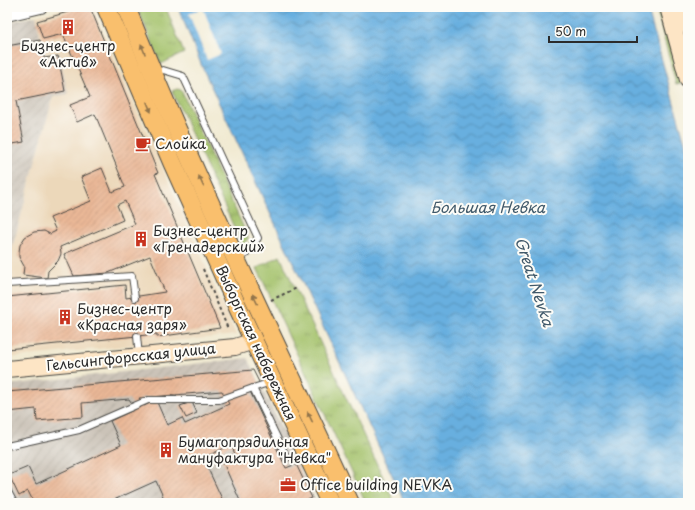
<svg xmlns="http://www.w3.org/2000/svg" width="695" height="510" font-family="'Playpen Sans',sans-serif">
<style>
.built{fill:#ecd8ba}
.industrial{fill:url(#industrial-furrows)}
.grass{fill:url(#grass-tufts);stroke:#67764a}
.water{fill:url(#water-waves);stroke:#4a6d85}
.pier{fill:#f1ead2}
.building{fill:url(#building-hatch);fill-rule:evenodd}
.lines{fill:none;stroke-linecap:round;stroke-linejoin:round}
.lane-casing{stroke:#494844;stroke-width:8}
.street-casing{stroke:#494844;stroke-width:14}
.secondary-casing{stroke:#494844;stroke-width:18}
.primary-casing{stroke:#494844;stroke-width:20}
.path{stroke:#494844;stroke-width:2;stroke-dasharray:3 3;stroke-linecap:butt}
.lane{stroke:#fff;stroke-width:6}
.street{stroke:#fff;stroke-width:12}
.secondary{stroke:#fde5c5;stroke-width:16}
.primary{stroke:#f9bf6d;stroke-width:18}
.oneway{fill:#92754c}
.labels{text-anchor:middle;stroke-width:4;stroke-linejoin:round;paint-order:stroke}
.poi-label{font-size:14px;fill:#2b2b2b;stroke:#fdfcf7;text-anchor:start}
.street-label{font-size:14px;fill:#2b2b2b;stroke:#fdfcf7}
.water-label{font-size:15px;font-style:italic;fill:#40596a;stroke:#fdfcf7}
</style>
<defs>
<pattern id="industrial-furrows" width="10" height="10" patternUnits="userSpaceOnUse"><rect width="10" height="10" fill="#cbc3b8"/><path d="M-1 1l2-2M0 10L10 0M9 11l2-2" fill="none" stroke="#aea89e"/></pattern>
<pattern id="grass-tufts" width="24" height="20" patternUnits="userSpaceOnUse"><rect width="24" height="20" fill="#a3c169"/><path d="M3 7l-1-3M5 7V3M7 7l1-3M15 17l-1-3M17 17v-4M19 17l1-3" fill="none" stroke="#859d57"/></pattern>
<pattern id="water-waves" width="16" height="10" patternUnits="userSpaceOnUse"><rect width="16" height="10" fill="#68afdf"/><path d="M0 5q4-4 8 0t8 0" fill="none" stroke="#568fb5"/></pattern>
<pattern id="building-hatch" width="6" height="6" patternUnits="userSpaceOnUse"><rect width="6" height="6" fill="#eab897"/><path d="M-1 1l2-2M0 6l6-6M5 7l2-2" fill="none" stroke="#c99e82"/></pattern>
</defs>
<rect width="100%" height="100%" fill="#fdfcf7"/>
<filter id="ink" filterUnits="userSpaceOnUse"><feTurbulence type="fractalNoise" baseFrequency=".025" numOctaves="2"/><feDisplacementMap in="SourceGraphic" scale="8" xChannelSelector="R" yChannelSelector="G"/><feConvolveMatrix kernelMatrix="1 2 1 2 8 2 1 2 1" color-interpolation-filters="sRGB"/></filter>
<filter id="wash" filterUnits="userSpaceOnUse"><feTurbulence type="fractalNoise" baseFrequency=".012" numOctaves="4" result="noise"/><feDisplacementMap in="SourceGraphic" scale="16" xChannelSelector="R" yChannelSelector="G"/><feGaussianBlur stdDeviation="0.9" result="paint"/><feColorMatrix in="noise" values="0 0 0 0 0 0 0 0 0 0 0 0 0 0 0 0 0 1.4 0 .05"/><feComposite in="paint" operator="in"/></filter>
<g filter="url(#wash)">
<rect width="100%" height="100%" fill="#f1ead2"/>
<polygon class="built" points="70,7 92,7 236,335 7,358 7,267 53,97 68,94 44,56 36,16"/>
<g class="industrial">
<polygon points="36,16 44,56 59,53 68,94 53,97 7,267 7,22"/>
<polygon points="248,358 317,503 7,503 7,385"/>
</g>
<g class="grass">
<polygon points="137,7 160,7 162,10 166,8 184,53 161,64"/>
<polygon points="656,7 661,7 682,83 676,84"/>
<polygon points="177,89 181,90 247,235 248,239 242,245 172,91"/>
<polygon points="280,256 395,503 366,503 257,268"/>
</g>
<polygon class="water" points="178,7 647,7 688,153 688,503 405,503 203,69"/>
<polygon class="pier" points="203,8 221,54 207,60 189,14"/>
<g id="blocks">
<g class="building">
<polygon points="85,7 90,7 158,173 155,174 220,328 157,337 157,334 7,349 7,297 125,285 126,298 165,292 150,256 108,273 74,276 64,254 135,224 125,201 117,205 123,220 60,247 61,254 58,261 48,271 47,278 23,275 24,266 19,257 19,252 20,245 25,237 34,232 44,231 50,234 56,231 50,218 91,201 81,177 102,168 112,192 125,187 95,114 77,122 70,105 90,97 63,34 43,39 37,21"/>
<polygon points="40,40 44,58 58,56 65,91 16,101 24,142 7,145 7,46"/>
<path d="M 253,370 L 260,384 L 248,387 L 286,468 L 296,464 L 312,498 L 300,503 L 260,503 L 259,501 L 254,503 L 241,503 L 222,460 L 235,454 L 231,445 L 203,458 L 224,503 L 166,503 L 156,481 L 107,503 L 34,503 L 28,491 L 19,496 L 9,475 L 28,467 L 36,484 L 121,445 L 110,421 L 136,409 L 129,399 L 82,403 L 83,417 L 37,421 L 36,409 L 7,412 L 7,392 ZM 222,391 L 229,404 L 185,424 L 182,418 L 167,425 L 156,400 L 144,406 L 139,398 Z"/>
<polygon points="192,402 197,413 186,418 180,406"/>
</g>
</g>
</g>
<g filter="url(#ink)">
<use href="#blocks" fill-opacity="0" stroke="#494844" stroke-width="1"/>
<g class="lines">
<defs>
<g id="lane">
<polyline points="154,73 163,70 183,76 258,238 246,254 237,258"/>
<polyline points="7,284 132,276 135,298"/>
<polyline points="137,336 139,356"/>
<polyline points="271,382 253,388 287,458"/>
<polyline points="7,446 79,430 148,400 219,400 253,388"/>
<polyline points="7,490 14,503"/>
</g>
<polyline id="street" points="7,15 41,7"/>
<g id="secondary">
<polyline points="668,7 688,80"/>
<polyline points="683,7 688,26"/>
<polyline points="7,369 235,347 254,341"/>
</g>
<g id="primary">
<polyline points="106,7 172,162 240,312 330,503"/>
<path d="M 126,7 C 193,176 274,338 350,503"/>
</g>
</defs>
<use href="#lane" class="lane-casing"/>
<use href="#street" class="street-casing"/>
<use href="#secondary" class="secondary-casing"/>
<use href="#primary" class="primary-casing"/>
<g class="path">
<polyline points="203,269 228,329"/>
<polyline points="271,300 297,288"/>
</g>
<use href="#lane" class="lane"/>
<use href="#street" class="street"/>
<use href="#secondary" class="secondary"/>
<use href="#primary" class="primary"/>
</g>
<defs><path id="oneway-solid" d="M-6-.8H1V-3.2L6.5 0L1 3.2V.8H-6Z"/></defs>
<g class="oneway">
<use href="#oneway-solid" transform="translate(143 49) rotate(-112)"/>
<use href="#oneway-solid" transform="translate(149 107) rotate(67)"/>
<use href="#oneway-solid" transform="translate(201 181) rotate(-114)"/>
<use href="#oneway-solid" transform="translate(255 299) rotate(-116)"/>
<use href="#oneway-solid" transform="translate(310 417) rotate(-115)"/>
</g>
</g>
<defs>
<symbol id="building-bare" viewBox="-9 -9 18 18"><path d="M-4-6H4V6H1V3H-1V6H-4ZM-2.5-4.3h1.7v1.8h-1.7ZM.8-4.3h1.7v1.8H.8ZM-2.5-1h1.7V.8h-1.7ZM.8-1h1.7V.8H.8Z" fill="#c8321e" stroke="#fdfcf7" stroke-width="2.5" paint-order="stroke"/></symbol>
<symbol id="cafe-bare" viewBox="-9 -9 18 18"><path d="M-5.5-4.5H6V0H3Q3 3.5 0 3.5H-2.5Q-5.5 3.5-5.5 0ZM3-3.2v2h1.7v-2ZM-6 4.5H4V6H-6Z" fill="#c8321e" stroke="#fdfcf7" stroke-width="2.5" paint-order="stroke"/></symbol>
<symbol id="office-bare" viewBox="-9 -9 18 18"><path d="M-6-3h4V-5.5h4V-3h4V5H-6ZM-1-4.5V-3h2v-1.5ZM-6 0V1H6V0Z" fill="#c8321e" stroke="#fdfcf7" stroke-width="2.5" paint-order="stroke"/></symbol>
</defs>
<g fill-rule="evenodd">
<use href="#building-bare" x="57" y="16" width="22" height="22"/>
<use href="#cafe-bare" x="132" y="133" width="22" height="22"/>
<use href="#building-bare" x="130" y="228" width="22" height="22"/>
<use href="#building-bare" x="54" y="306" width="22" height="22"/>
<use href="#building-bare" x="155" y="439" width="22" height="22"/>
<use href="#office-bare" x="277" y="474" width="22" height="22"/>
</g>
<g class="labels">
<g class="poi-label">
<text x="68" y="51" text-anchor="middle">Бизнес-центр<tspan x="68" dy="16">«Актив»</tspan></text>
<text x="155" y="149">Слойка</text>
<text x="153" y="236">Бизнес-центр<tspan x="153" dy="16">«Гренадерский»</tspan></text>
<text x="77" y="314">Бизнес-центр<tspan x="77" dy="16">«Красная заря»</tspan></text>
<text x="178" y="447">Бумагопрядильная<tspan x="178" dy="16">мануфактура "Невка"</tspan></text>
<text x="300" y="490">Office building NEVKA</text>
</g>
<g class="street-label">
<text transform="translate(256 343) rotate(65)" y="5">Выборгская набережная</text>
<text transform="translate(131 357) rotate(-6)" y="5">Гельсингфорсская улица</text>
</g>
<g class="water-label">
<text x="488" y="213">Большая Невка</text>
<text transform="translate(534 282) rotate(72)" y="5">Great Nevka</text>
</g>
</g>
<rect width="695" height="510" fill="none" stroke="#fdfcf7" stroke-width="24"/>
<path d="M549 36v6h88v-6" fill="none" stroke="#2b2b2b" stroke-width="2"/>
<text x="555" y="36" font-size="12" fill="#2b2b2b" stroke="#fdfcf7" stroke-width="3" paint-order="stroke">50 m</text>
</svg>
